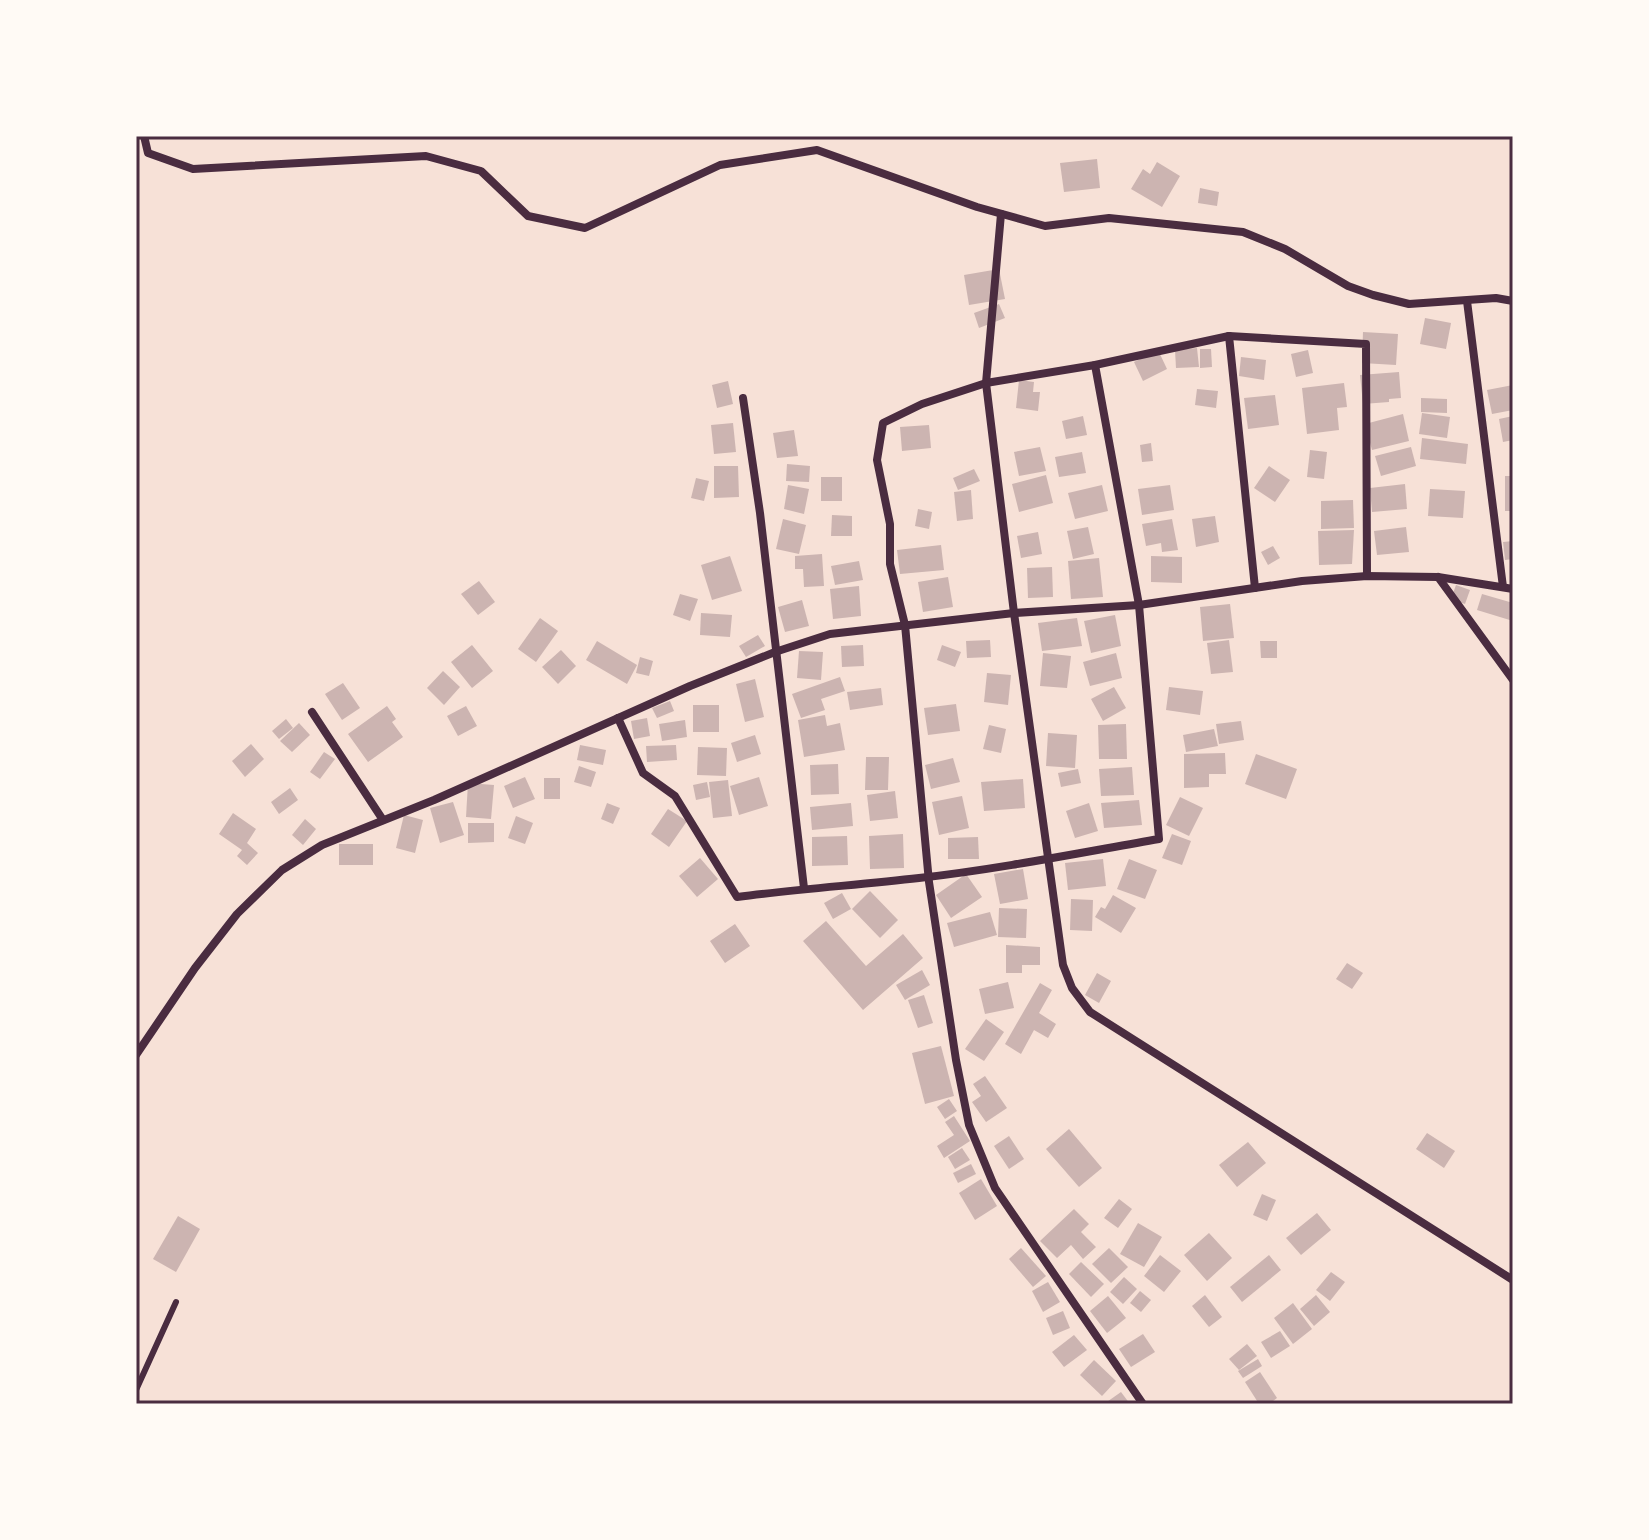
<svg xmlns="http://www.w3.org/2000/svg" width="1649" height="1540" font-family="'PT Serif',serif">
<style>
.building{fill:#ccb4b1}
.lines{fill:none;stroke-linecap:round;stroke-linejoin:round}
.service{stroke:#4a2c40;stroke-width:6}
.minor{stroke:#4a2c40;stroke-width:8}
.neatline{fill:none;stroke:#4a2c40;stroke-width:3}
</style>
<rect width="100%" height="100%" fill="#f7e1d7"/>
<g class="building">
<polygon points="1097,159 1100,188 1064,192 1060,163"/>
<polygon points="1157,162 1180,176 1162,207 1131,189 1143,169 1150,174"/>
<polygon points="1200,188 1219,192 1217,206 1198,203"/>
<polygon points="999,269 1005,299 969,305 964,275"/>
<polygon points="999,304 1005,318 979,328 974,313"/>
<polygon points="1425,318 1451,323 1446,349 1420,344"/>
<polygon points="1363,332 1398,334 1396,365 1362,363"/>
<polygon points="1197,348 1199,367 1176,368 1175,350"/>
<polygon points="1200,349 1211,349 1212,367 1200,368"/>
<polygon points="1158,350 1167,369 1143,381 1134,362"/>
<polygon points="1308,350 1313,373 1296,377 1291,354"/>
<polygon points="1241,357 1266,360 1264,380 1239,376"/>
<polygon points="1399,372 1401,398 1389,399 1389,402 1363,404 1360,375"/>
<polygon points="1019,380 1034,382 1033,392 1040,392 1038,411 1016,408"/>
<polygon points="728,381 733,404 717,408 712,385"/>
<polygon points="1344,383 1347,407 1337,408 1339,430 1307,434 1302,388"/>
<polygon points="1513,385 1513,410 1492,414 1487,390"/>
<polygon points="1197,389 1218,391 1216,408 1195,405"/>
<polygon points="1275,395 1279,425 1248,429 1244,398"/>
<polygon points="1421,398 1447,399 1447,413 1421,412"/>
<polygon points="1422,413 1450,417 1447,438 1419,434"/>
<polygon points="1403,414 1409,441 1372,450 1365,424"/>
<polygon points="1083,416 1087,435 1066,439 1062,421"/>
<polygon points="1513,416 1513,440 1503,442 1499,419"/>
<polygon points="733,423 736,452 714,454 711,425"/>
<polygon points="929,425 931,448 902,451 900,427"/>
<polygon points="794,430 798,456 777,458 773,433"/>
<polygon points="1422,438 1468,444 1466,464 1420,459"/>
<polygon points="1151,443 1153,461 1142,462 1140,445"/>
<polygon points="1040,447 1046,471 1019,476 1014,452"/>
<polygon points="1411,447 1416,466 1381,476 1375,456"/>
<polygon points="1310,450 1327,452 1324,479 1307,477"/>
<polygon points="1082,452 1086,473 1059,477 1055,457"/>
<polygon points="787,464 810,466 809,482 786,481"/>
<polygon points="714,466 738,466 739,497 714,498"/>
<polygon points="1269,466 1290,480 1275,502 1254,488"/>
<polygon points="974,469 980,481 958,490 953,478"/>
<polygon points="1046,475 1053,503 1019,512 1012,484"/>
<rect x="1505" y="476" width="8" height="35"/>
<rect x="821" y="477" width="21" height="24"/>
<polygon points="696,478 709,481 704,501 691,498"/>
<polygon points="1405,484 1407,509 1372,512 1370,488"/>
<polygon points="788,485 809,489 804,514 784,509"/>
<polygon points="1102,485 1108,511 1075,519 1068,493"/>
<polygon points="1170,485 1174,510 1142,515 1138,489"/>
<polygon points="1430,489 1465,491 1463,518 1428,516"/>
<polygon points="971,490 973,519 957,521 954,492"/>
<polygon points="1353,500 1354,528 1321,529 1321,501"/>
<polygon points="918,509 932,512 929,529 915,526"/>
<polygon points="832,515 852,516 852,536 831,536"/>
<polygon points="1215,516 1219,542 1196,547 1192,519"/>
<polygon points="783,519 806,525 799,554 776,549"/>
<polygon points="1172,519 1178,550 1162,552 1161,543 1146,546 1142,524"/>
<polygon points="1088,527 1094,554 1073,559 1067,531"/>
<polygon points="1406,527 1409,552 1377,555 1374,531"/>
<polygon points="1354,530 1352,564 1319,565 1318,531"/>
<polygon points="1038,532 1042,554 1021,558 1017,536"/>
<polygon points="1513,541 1513,559 1505,560 1503,542"/>
<polygon points="941,545 944,570 900,574 897,550"/>
<polygon points="1273,546 1280,558 1268,565 1261,552"/>
<polygon points="822,554 824,586 804,587 803,569 795,569 795,556"/>
<polygon points="730,556 742,591 712,600 701,565"/>
<polygon points="1151,556 1182,557 1182,583 1151,582"/>
<polygon points="1099,558 1103,597 1071,599 1068,561"/>
<polygon points="859,561 863,580 835,585 831,566"/>
<polygon points="1052,567 1053,597 1028,598 1027,568"/>
<polygon points="948,577 953,607 923,612 918,582"/>
<polygon points="479,581 495,602 478,615 461,594"/>
<polygon points="1456,585 1470,590 1465,604 1451,599"/>
<polygon points="859,586 861,616 833,619 830,589"/>
<polygon points="680,594 698,599 690,621 673,615"/>
<polygon points="1482,594 1513,603 1513,621 1477,610"/>
<polygon points="802,600 809,626 785,632 778,607"/>
<polygon points="1230,604 1234,638 1203,641 1200,607"/>
<polygon points="701,613 732,615 730,637 700,635"/>
<polygon points="1115,615 1121,646 1091,653 1084,621"/>
<polygon points="540,618 558,631 536,662 518,649"/>
<polygon points="1077,618 1082,646 1042,651 1038,623"/>
<polygon points="758,635 765,646 746,657 739,646"/>
<polygon points="990,640 991,657 967,658 966,641"/>
<polygon points="1229,640 1233,672 1211,674 1207,643"/>
<polygon points="597,641 637,665 627,684 586,660"/>
<polygon points="1260,641 1277,641 1277,658 1261,658"/>
<polygon points="472,645 493,671 472,688 451,662"/>
<polygon points="863,645 864,666 842,667 841,646"/>
<polygon points="942,645 961,652 955,667 937,660"/>
<polygon points="561,650 576,666 558,684 542,667"/>
<polygon points="799,651 823,652 821,680 797,678"/>
<polygon points="1043,653 1071,656 1067,688 1040,686"/>
<polygon points="1116,653 1122,678 1090,686 1083,662"/>
<polygon points="640,657 653,661 649,676 636,673"/>
<polygon points="443,671 460,687 444,705 427,688"/>
<polygon points="987,673 1011,675 1008,705 984,702"/>
<polygon points="840,677 845,691 821,699 825,710 801,718 792,694"/>
<polygon points="755,679 764,717 745,722 736,684"/>
<polygon points="343,683 360,708 342,720 325,694"/>
<polygon points="1114,687 1126,708 1103,721 1091,699"/>
<polygon points="1169,687 1203,691 1200,715 1166,710"/>
<polygon points="881,688 883,705 850,710 847,692"/>
<polygon points="670,701 674,711 657,718 652,708"/>
<polygon points="956,704 960,731 928,735 924,708"/>
<rect x="693" y="705" width="26" height="27"/>
<polygon points="387,706 396,719 392,722 403,737 368,762 348,734"/>
<polygon points="466,706 477,726 458,736 447,716"/>
<polygon points="825,715 827,726 840,723 845,750 804,757 798,720"/>
<polygon points="647,718 650,736 634,739 631,721"/>
<polygon points="286,719 293,728 279,739 272,731"/>
<polygon points="685,720 687,737 662,741 659,724"/>
<polygon points="1241,721 1244,740 1219,744 1216,724"/>
<polygon points="299,723 310,735 292,752 280,741"/>
<polygon points="1126,724 1127,759 1099,759 1098,725"/>
<polygon points="989,725 1006,729 1001,753 983,749"/>
<polygon points="1214,729 1218,746 1186,752 1183,735"/>
<polygon points="1048,733 1077,735 1075,768 1046,766"/>
<polygon points="755,735 761,754 737,762 731,743"/>
<polygon points="251,744 264,759 245,777 232,761"/>
<polygon points="580,745 606,750 603,765 577,760"/>
<polygon points="676,745 677,760 647,762 646,746"/>
<polygon points="698,747 727,748 726,776 697,775"/>
<polygon points="324,752 335,759 320,779 310,772"/>
<polygon points="1225,753 1226,774 1209,774 1209,787 1184,788 1184,754"/>
<polygon points="1256,754 1297,769 1286,799 1245,784"/>
<polygon points="866,757 889,757 888,790 865,790"/>
<polygon points="953,758 960,782 931,789 925,765"/>
<polygon points="838,764 839,794 811,795 810,765"/>
<polygon points="579,766 596,772 591,787 574,782"/>
<polygon points="1132,767 1134,795 1101,796 1099,769"/>
<polygon points="1078,769 1081,783 1061,787 1058,773"/>
<polygon points="525,777 535,799 513,808 504,786"/>
<polygon points="759,777 768,806 739,815 730,786"/>
<rect x="544" y="778" width="16" height="21"/>
<polygon points="1023,779 1025,808 984,811 981,782"/>
<polygon points="728,780 732,816 713,818 709,782"/>
<polygon points="707,782 710,797 696,800 693,785"/>
<polygon points="468,783 494,785 491,819 466,817"/>
<polygon points="290,788 298,800 279,814 271,802"/>
<polygon points="895,791 898,818 870,821 867,795"/>
<polygon points="962,796 969,828 939,835 932,802"/>
<polygon points="1180,797 1203,808 1189,836 1166,825"/>
<polygon points="1139,800 1142,825 1104,828 1101,803"/>
<polygon points="453,802 464,835 440,843 430,808"/>
<polygon points="607,803 620,808 613,824 601,819"/>
<polygon points="851,803 853,826 812,830 810,807"/>
<polygon points="1089,803 1098,831 1075,838 1066,811"/>
<polygon points="668,809 687,821 669,847 651,834"/>
<polygon points="233,813 256,829 247,843 258,853 247,865 237,856 242,850 219,834"/>
<polygon points="404,815 423,820 415,853 396,848"/>
<polygon points="516,816 533,823 525,844 508,838"/>
<polygon points="305,819 316,829 303,845 292,835"/>
<polygon points="468,823 494,823 494,842 468,843"/>
<polygon points="903,834 904,868 870,869 869,836"/>
<polygon points="1172,834 1191,841 1182,865 1162,858"/>
<polygon points="847,836 848,865 812,866 812,837"/>
<polygon points="978,837 979,859 948,859 948,838"/>
<rect x="339" y="844" width="34" height="21"/>
<polygon points="700,858 718,879 697,897 679,876"/>
<polygon points="1103,859 1106,886 1068,890 1065,863"/>
<polygon points="1129,859 1157,870 1145,899 1117,889"/>
<polygon points="1023,869 1028,899 1000,904 994,874"/>
<polygon points="966,874 982,897 951,918 936,895"/>
<polygon points="870,891 898,920 880,938 852,909"/>
<polygon points="842,893 851,909 833,919 824,903"/>
<polygon points="1113,895 1136,908 1121,933 1095,917 1101,907 1105,909"/>
<polygon points="1071,899 1093,900 1092,931 1070,930"/>
<polygon points="999,908 1027,909 1026,938 998,937"/>
<polygon points="990,912 997,935 954,947 947,923"/>
<polygon points="826,921 866,966 903,934 923,958 863,1010 803,941"/>
<polygon points="735,924 750,946 725,963 710,941"/>
<polygon points="1006,945 1040,947 1040,965 1022,965 1022,973 1006,973"/>
<polygon points="1347,963 1363,973 1352,989 1336,979"/>
<polygon points="922,970 930,985 905,1000 896,985"/>
<polygon points="1097,973 1111,981 1099,1003 1085,995"/>
<polygon points="1008,982 1014,1008 985,1014 979,989"/>
<polygon points="1040,983 1052,990 1039,1013 1056,1024 1048,1038 1034,1030 1021,1054 1005,1044"/>
<polygon points="924,995 933,1023 918,1028 908,1000"/>
<polygon points="986,1019 1004,1032 984,1061 965,1049"/>
<polygon points="941,1046 954,1096 925,1104 912,1053"/>
<polygon points="985,1076 1007,1108 986,1122 972,1102 981,1096 973,1084"/>
<polygon points="949,1099 957,1111 945,1119 937,1107"/>
<polygon points="954,1116 970,1141 944,1158 937,1146 954,1135 945,1122"/>
<polygon points="1069,1129 1102,1168 1079,1187 1046,1149"/>
<polygon points="1427,1133 1455,1151 1444,1168 1416,1149"/>
<polygon points="1009,1136 1024,1159 1009,1169 994,1146"/>
<polygon points="1248,1142 1266,1163 1237,1187 1219,1165"/>
<polygon points="962,1148 970,1160 955,1169 948,1157"/>
<polygon points="971,1164 976,1174 958,1183 953,1173"/>
<polygon points="981,1179 997,1206 975,1220 959,1193"/>
<polygon points="1262,1194 1276,1200 1267,1221 1253,1215"/>
<polygon points="1119,1199 1132,1209 1118,1228 1104,1218"/>
<polygon points="1074,1209 1089,1224 1081,1232 1096,1247 1083,1259 1071,1245 1057,1258 1040,1241"/>
<polygon points="1317,1213 1331,1230 1301,1255 1286,1238"/>
<polygon points="178,1216 200,1229 176,1272 153,1259"/>
<polygon points="1138,1223 1162,1237 1144,1267 1120,1254"/>
<polygon points="1209,1233 1232,1258 1207,1281 1184,1255"/>
<polygon points="1021,1248 1046,1276 1033,1287 1009,1259"/>
<polygon points="1109,1248 1128,1267 1111,1283 1092,1264"/>
<polygon points="1160,1255 1181,1271 1164,1292 1144,1276"/>
<polygon points="1269,1255 1281,1270 1242,1302 1230,1287"/>
<polygon points="1081,1262 1104,1284 1091,1297 1069,1274"/>
<polygon points="1331,1272 1345,1282 1330,1301 1316,1290"/>
<polygon points="1124,1277 1137,1289 1123,1304 1110,1292"/>
<polygon points="1048,1282 1060,1302 1043,1312 1032,1291"/>
<polygon points="1140,1291 1151,1300 1141,1312 1130,1303"/>
<polygon points="1205,1295 1222,1317 1209,1327 1192,1306"/>
<polygon points="1316,1295 1330,1312 1314,1326 1300,1309"/>
<polygon points="1108,1296 1126,1318 1107,1333 1090,1311"/>
<polygon points="1293,1303 1312,1329 1293,1344 1274,1318"/>
<polygon points="1063,1311 1070,1328 1053,1335 1046,1318"/>
<polygon points="1280,1331 1290,1346 1271,1358 1261,1342"/>
<polygon points="1143,1334 1155,1352 1131,1367 1119,1349"/>
<polygon points="1074,1335 1087,1350 1064,1367 1052,1352"/>
<polygon points="1247,1344 1257,1356 1239,1370 1229,1359"/>
<polygon points="1258,1359 1262,1366 1243,1378 1238,1371"/>
<polygon points="1094,1360 1116,1381 1102,1396 1080,1375"/>
<polygon points="1260,1372 1277,1398 1269,1404 1259,1404 1245,1382"/>
<polygon points="1121,1392 1130,1404 1104,1404"/>
</g>
<g class="lines">
<polyline class="service" points="136,1390 176,1302"/>
<g class="minor">
<polyline points="144,136 148,153 193,169 426,156 481,171 528,216 585,228 720,165 817,150 977,207 1045,226 1109,218 1243,232 1285,249 1348,286 1373,295 1409,304 1496,298 1513,301"/>
<polyline points="1001,214 986,383 1014,613 1063,965 1072,988 1090,1012 1513,1280"/>
<polyline points="1467,301 1503,587"/>
<polyline points="1229,336 1255,588"/>
<polyline points="743,398 760,513 804,888"/>
<polyline points="1438,577 1513,680"/>
<polyline points="312,712 383,820"/>
<path d="M 618,718 L 643,773 L 675,796 L 737,897 C 798,889 858,885 919,878 C 999,869 1079,853 1159,839 L 1139,605 L 1095,365"/>
<polyline points="136,1055 195,968 237,914 282,870 322,845 434,800 690,686 775,652 830,634 1014,613 1139,605 1302,581 1367,576 1438,577 1513,589"/>
<polyline points="1143,1404 995,1188 969,1125 956,1060 929,882 905,625 890,564 890,524 877,460 883,423 922,404 986,383 1095,365 1229,336 1366,344 1367,576"/>
</g>
</g>
<rect width="1649" height="1540" fill="none" stroke="#fffaf5" stroke-width="276"/>
<rect x="138" y="138" width="1373" height="1264" class="neatline"/>
</svg>
